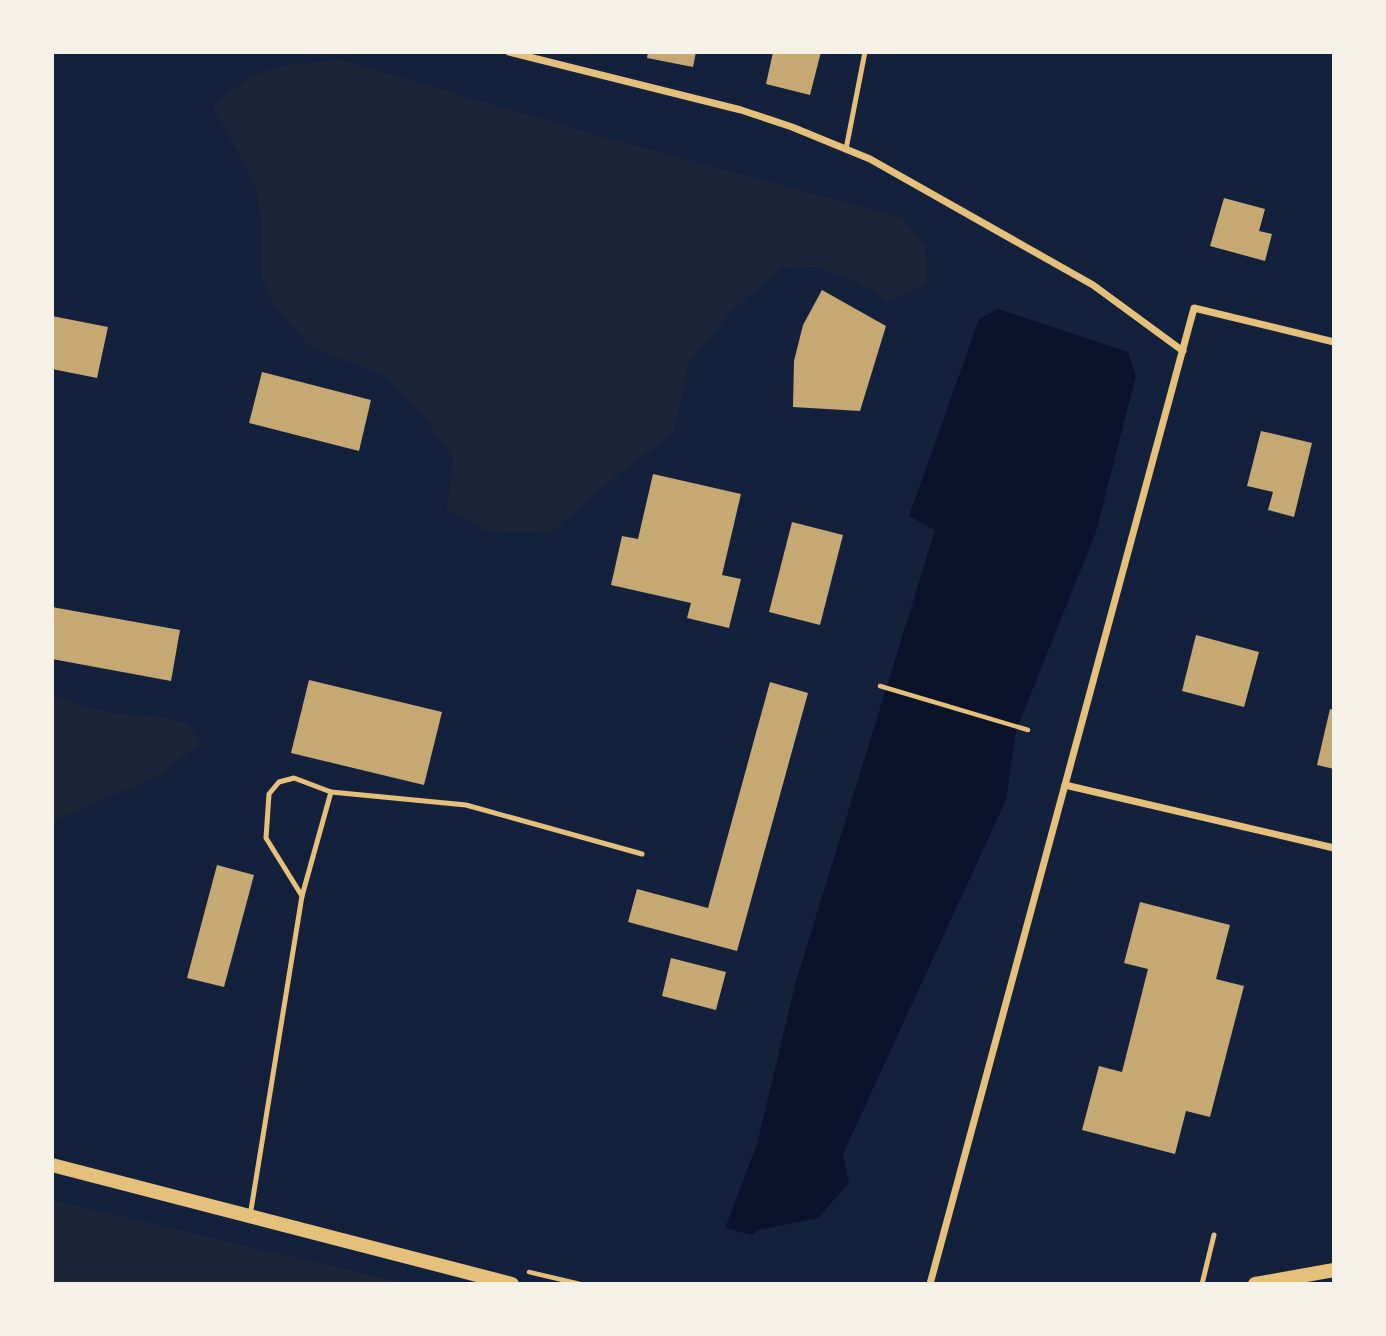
<svg xmlns="http://www.w3.org/2000/svg" width="1386" height="1336" font-family="'Roboto Serif',serif">
<style>
.green{fill:#1d2539}
.water{fill:#0b132b}
.building{fill:#c6a872}
.lines{fill:none;stroke-linecap:round;stroke-linejoin:round}
.path{stroke:#e5c07b;stroke-width:4.5}
.service{stroke:#e5c07b;stroke-width:5}
.minor{stroke:#e5c07b;stroke-width:7}
.secondary{stroke:#e5c07b;stroke-width:14}
</style>
<rect width="100%" height="100%" fill="#14213d"/>
<g class="green">
<path d="M 341,60 L 600,136 L 902,218 L 925,247 L 927,283 L 890,302 L 859,283 L 817,267 L 781,268 L 731,312 L 689,363 L 673,434 L 621,472 L 550,533 L 487,531 L 447,510 L 454,459 L 426,419 L 385,376 L 309,346 L 273,304 L 261,274 L 261,217 L 257,188 L 213,107 C 256,64 284,65 341,60 Z"/>
<polygon points="52,696 111,713 162,717 187,724 201,743 158,776 53,821"/>
<polygon points="52,1200 53,1200 403,1283 53,1283"/>
</g>
<polygon class="water" points="998,309 1128,352 1136,376 1096,532 1016,731 1006,800 843,1154 849,1183 818,1218 758,1230 752,1235 725,1228 757,1144 796,981 935,530 909,516 979,319"/>
<g class="building">
<polygon points="648,52 696,52 693,67 647,58"/>
<polygon points="773,52 821,52 810,95 766,84"/>
<polygon points="1224,198 1265,209 1259,231 1272,234 1265,261 1210,246"/>
<polygon points="822,290 886,326 860,411 793,407 794,361 803,325"/>
<polygon points="52,316 108,327 97,378 52,369"/>
<polygon points="262,372 371,400 359,451 249,423"/>
<polygon points="1261,431 1312,443 1294,517 1268,510 1273,492 1247,486"/>
<polygon points="653,474 741,494 722,575 741,579 729,628 687,618 691,603 611,585 622,536 638,539"/>
<polygon points="792,522 843,535 820,625 769,612"/>
<polygon points="52,607 180,630 171,681 52,659"/>
<polygon points="1196,635 1259,652 1244,707 1182,691"/>
<polygon points="309,680 442,712 424,785 291,753"/>
<polygon points="770,682 808,693 737,951 628,922 637,889 708,908"/>
<polygon points="1330,709 1334,710 1334,769 1317,765"/>
<polygon points="217,865 254,875 224,987 187,978"/>
<polygon points="1140,902 1230,925 1216,979 1244,986 1210,1117 1186,1111 1175,1154 1082,1130 1099,1066 1122,1072 1148,969 1124,963"/>
<polygon points="671,958 726,972 716,1010 662,996"/>
</g>
<g class="lines">
<g class="path">
<polyline points="880,686 1028,730"/>
<polyline points="529,1272 580,1284"/>
</g>
<g class="service">
<polyline points="846,149 865,52"/>
<polyline points="302,896 266,838 269,794 279,782 294,778 331,792"/>
<polyline points="250,1216 302,896 331,792 466,805 642,854"/>
<polyline points="1202,1284 1214,1235"/>
</g>
<g class="minor">
<polyline points="509,52 741,110 792,127 870,159 1093,285 1183,351"/>
<polyline points="1065,785 1334,848"/>
<polyline points="930,1284 1194,308 1334,342"/>
</g>
<g class="secondary">
<polyline points="52,1165 512,1284"/>
<polyline points="1255,1284 1334,1270"/>
</g>
</g>
<rect width="1386" height="1336" fill="none" stroke="#f6f1e7" stroke-width="108"/>
</svg>
